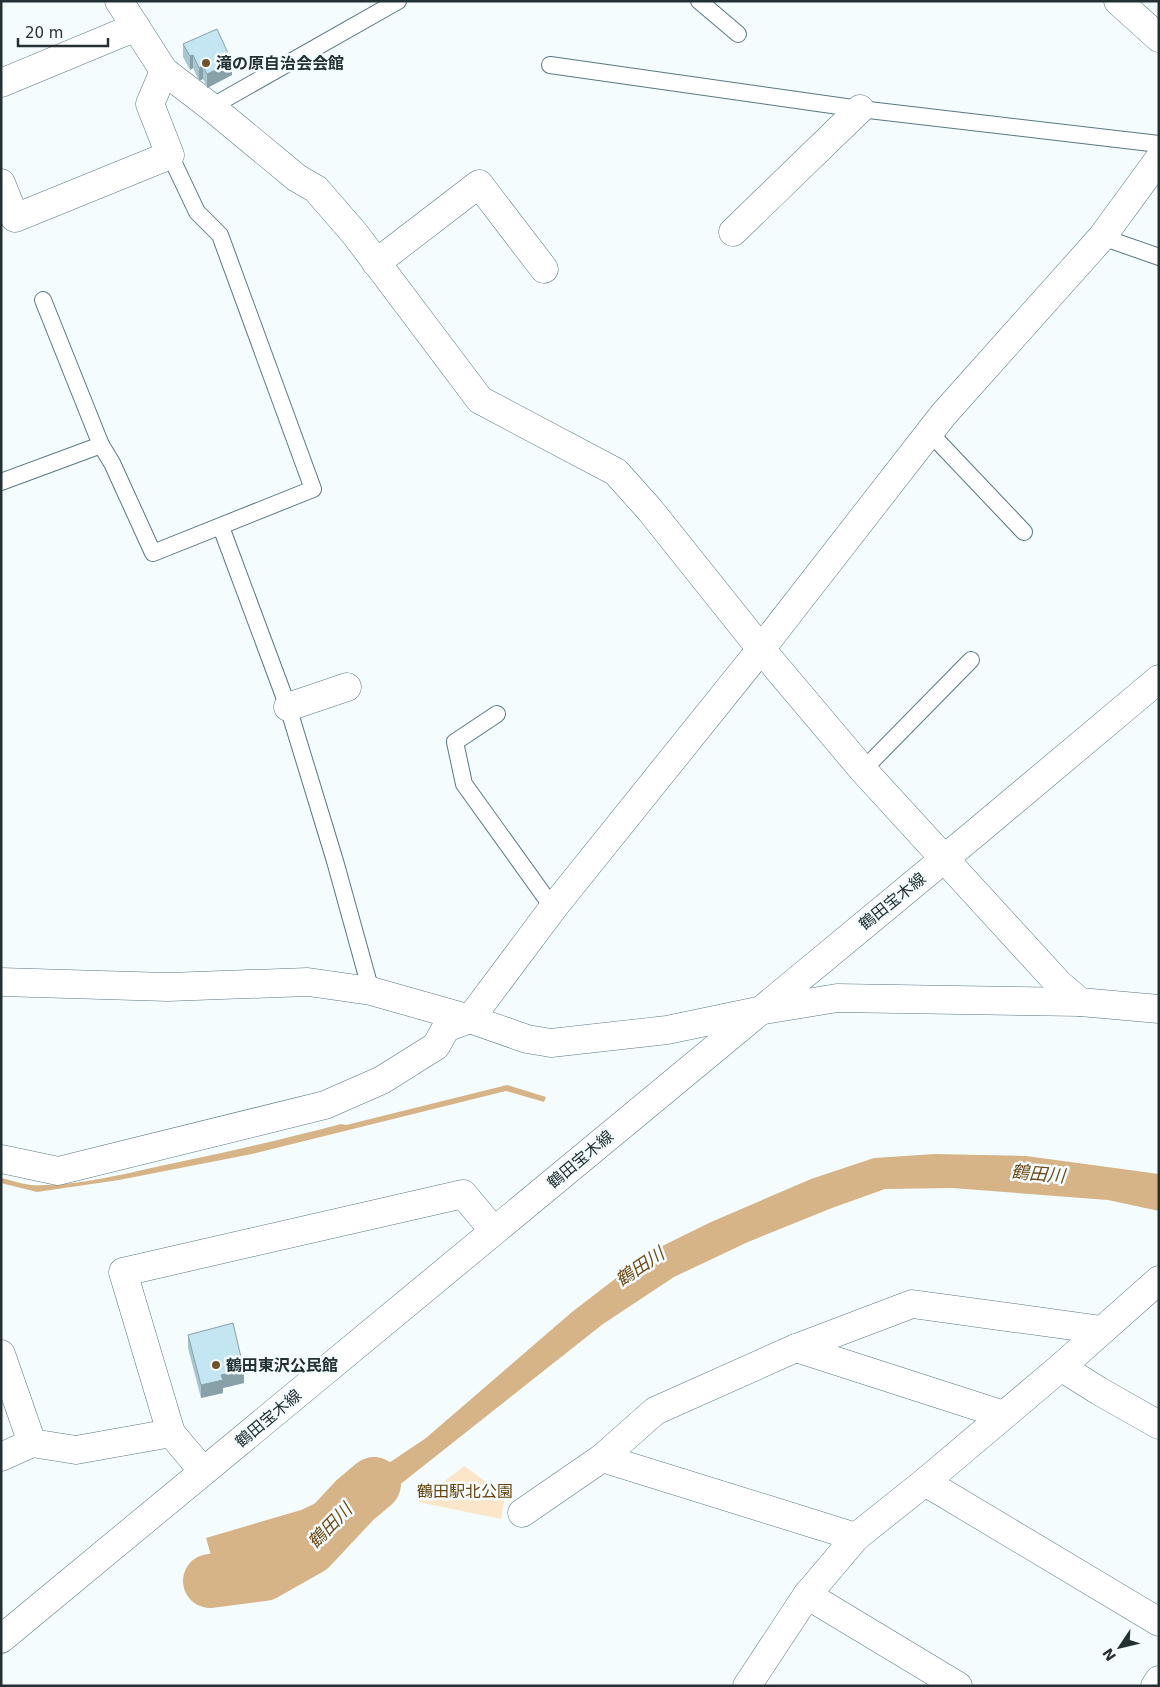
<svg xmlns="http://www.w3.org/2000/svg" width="1160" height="1687" font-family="'DejaVu Sans','Noto Sans JP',sans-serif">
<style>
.green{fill:#fce6ca}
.water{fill:#d6b488}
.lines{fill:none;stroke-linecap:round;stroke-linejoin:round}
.river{stroke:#d6b488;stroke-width:54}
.service-casing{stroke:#587882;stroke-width:18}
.minor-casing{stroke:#587882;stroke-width:29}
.tertiary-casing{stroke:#587882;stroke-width:29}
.service{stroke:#fff;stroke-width:16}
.minor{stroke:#fff;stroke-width:28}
.tertiary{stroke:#fff;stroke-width:28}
.wall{fill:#a8c6d0}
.shaded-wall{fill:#88a1a9}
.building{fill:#c3e6f2;stroke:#88a1a9}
.poi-dot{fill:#725329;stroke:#f5fcfe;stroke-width:2}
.labels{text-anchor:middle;stroke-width:5;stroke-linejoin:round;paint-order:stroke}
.poi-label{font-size:16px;font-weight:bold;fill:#233135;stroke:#f5fcfe;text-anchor:start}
.street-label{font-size:16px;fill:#233135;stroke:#f5fcfe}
.park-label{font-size:16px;fill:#66440e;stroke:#f5fcfe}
.water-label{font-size:18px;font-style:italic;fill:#704e1b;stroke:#f5fcfe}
</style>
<rect width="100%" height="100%" fill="#f5fcfe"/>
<polygon class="green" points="464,1466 505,1495 501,1519 418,1502"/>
<g class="water">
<path d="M 507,1085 L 546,1097 L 544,1102 L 506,1091 L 252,1154 L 119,1180 L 37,1192 L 1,1183 L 1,1178 C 11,1180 21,1184 31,1185 C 76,1187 127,1173 170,1164 C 228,1152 284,1139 341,1124 L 346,1125 Z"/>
<polygon points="935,1154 1026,1156 1159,1174 1159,1211 1108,1200 952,1188 885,1189 832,1208 748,1242 674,1277 603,1324 374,1505 269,1565 220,1586 206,1538 301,1510 359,1483 426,1438 572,1312 650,1252 711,1222 811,1179 874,1158"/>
</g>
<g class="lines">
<polyline class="river" points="210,1581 264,1574 310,1548 355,1500 374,1484"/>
<defs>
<g id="service">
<polyline points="699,1 738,34"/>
<polyline points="550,65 860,109 1159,144"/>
<polyline points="211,107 398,1"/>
<polyline points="1102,237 1159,257"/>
<polyline points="43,300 101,445"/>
<polyline points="930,433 1024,532"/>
<polyline points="1,482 101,445 112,463 153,553 313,489 220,235 197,212 170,155"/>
<polyline points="221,527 288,707 335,861 371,991"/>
<polyline points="497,714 455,742 464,784 553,908"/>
<polyline points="863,770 971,660"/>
</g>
<g id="minor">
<polyline points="119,1 164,71 211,107 297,178 316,189 355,234 480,400 616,472 650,510 761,649 863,770 1059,984 1080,1002"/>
<polyline points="1,83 136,27"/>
<polyline points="1,183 15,218 170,155 150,104 164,71"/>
<polyline points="733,232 860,109"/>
<polyline points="376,263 479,184 544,269"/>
<polyline points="288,707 347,687"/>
<polyline points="1,982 168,987 308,982 371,991 470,1019 527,1039 551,1043 667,1030 758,1011 837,998 1080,1002 1159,1009"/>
<polyline points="1,1159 58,1171 325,1105 382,1080 436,1046 446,1028 470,1019 553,908 761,649 943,415 1102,237 1159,159"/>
<polyline points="796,1348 1004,1415"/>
<polyline points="1,1354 32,1443 76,1450 171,1433 123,1272 463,1194 494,1231"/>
<polyline points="1061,1367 1099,1391 1159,1425"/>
<polyline points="171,1433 203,1471"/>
<polyline points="1,1457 32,1443"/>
<polyline points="602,1458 856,1537"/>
<polyline points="925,1482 1159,1622"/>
<polyline points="522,1513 602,1458 655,1411 796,1348 912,1304 1102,1330"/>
<polyline points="807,1595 958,1686"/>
<polyline points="747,1686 807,1595 856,1537 925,1482 1061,1367 1159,1280"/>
<polyline points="1155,1686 1159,1680"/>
</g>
<g id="tertiary">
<polyline points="1118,1 1159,38"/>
<polyline points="1,1639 979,830 1159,679"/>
</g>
</defs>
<use href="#service" class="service-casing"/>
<use href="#minor" class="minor-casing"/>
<use href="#tertiary" class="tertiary-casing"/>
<use href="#service" class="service"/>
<use href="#minor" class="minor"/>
<use href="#tertiary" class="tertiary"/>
</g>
<g class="wall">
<polygon points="183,44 232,75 207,88 203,79 199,81 193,68 190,70 183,57"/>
<polygon points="188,1335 244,1383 223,1388 223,1393 201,1398 188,1348"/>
</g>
<g class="shaded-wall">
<polygon points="193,55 193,68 190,70 190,56"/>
<polygon points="232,62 232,75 207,88 207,74"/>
<polygon points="203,66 203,79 199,81 199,68"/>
<polygon points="244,1370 244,1383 223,1388 223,1393 201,1398 201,1385 221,1375"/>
</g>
<g class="building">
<polygon points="217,29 232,62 207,74 203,66 199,68 193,55 190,56 183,44"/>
<polygon points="233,1323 244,1370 221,1375 223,1380 201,1385 188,1335"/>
</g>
<g class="poi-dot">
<circle cx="206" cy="63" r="5"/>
<circle cx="216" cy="1365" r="5"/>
</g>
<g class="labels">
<g class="poi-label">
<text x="216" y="69">滝の原自治会会館</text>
<text x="226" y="1371">鶴田東沢公民館</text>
</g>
<g class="street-label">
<text transform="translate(892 901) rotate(-39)" y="6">鶴田宝木線</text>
<text transform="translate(580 1159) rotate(-40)" y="6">鶴田宝木線</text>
<text transform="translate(268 1418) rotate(-40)" y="6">鶴田宝木線</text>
</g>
<g class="park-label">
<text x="465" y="1497">鶴田駅北公園</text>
</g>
<g class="water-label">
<text transform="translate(1038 1174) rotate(5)" y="6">鶴田川</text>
<text transform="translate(640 1267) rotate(-34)" y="6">鶴田川</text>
<text transform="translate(330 1526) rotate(-46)" y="6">鶴田川</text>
</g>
</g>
<rect width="1160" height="1687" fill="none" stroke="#233135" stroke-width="5"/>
<g transform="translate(1120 1647) rotate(235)" stroke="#f5fcfe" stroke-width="4" paint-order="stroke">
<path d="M0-4L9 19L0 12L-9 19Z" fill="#233135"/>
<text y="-8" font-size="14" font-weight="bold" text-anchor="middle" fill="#233135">N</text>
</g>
<path d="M18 38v8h90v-8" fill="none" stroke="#233135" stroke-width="2.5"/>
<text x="25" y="38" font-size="15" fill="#233135" stroke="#f5fcfe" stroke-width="4" paint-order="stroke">20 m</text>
</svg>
